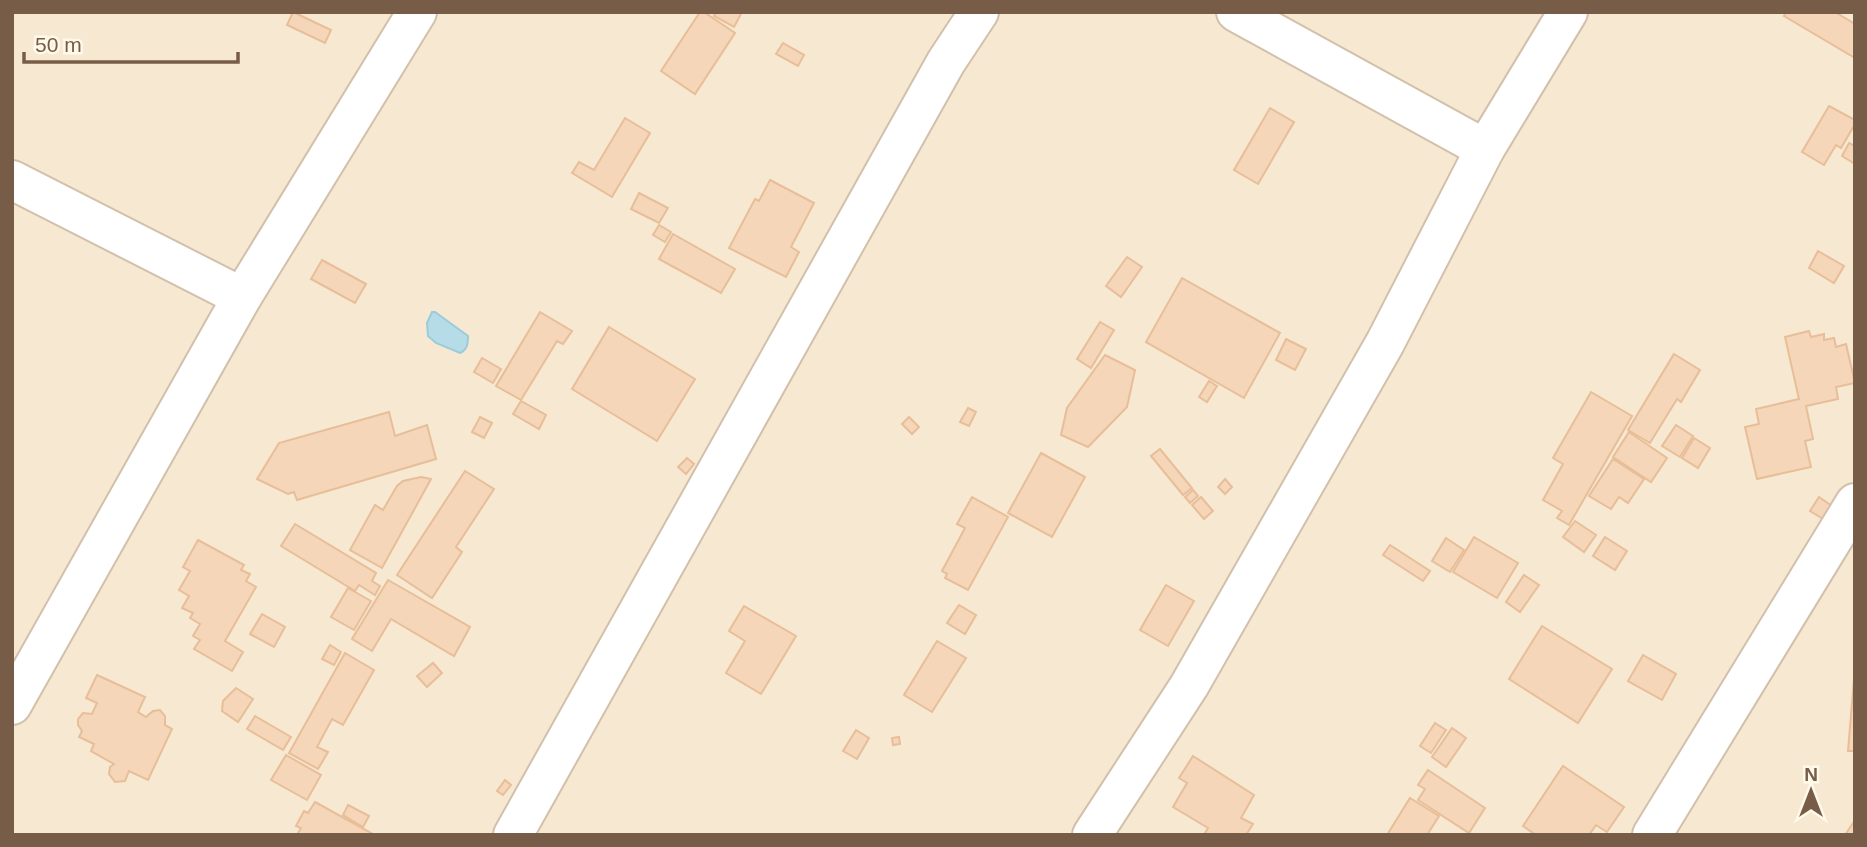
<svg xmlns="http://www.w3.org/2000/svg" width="1867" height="847" font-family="Helvetica,sans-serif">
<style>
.residential{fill:#f6e8d1}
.water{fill:#b6dce8;stroke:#9ccbdb;stroke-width:2}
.building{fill:#f5d6b9;stroke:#e8be98;stroke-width:2}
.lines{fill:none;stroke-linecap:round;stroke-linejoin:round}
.minor-casing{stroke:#d2c0ab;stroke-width:42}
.minor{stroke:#fff;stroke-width:38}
</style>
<rect width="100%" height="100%" fill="#fef6e3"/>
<rect class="residential" x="12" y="12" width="1843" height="823"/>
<path class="water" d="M 432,312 L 435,312 L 468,336 C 468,344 467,350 460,353 L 436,343 L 428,336 L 427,323 Z"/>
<g class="building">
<polygon points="293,12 331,30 325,43 287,25"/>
<polygon points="700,12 704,12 735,33 695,94 661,71"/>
<polygon points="717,12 742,12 734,27 714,16"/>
<polygon points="1787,12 1835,12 1855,24 1855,58 1784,16"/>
<polygon points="783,43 804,55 798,66 776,54"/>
<polygon points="1829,106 1855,120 1855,124 1841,148 1836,145 1824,165 1802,152"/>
<polygon points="1270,108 1294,122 1258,184 1234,170"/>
<polygon points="625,118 650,133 612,197 572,173 579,162 594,170"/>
<polygon points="1849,143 1855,146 1855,164 1842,156"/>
<polygon points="770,180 814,203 791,247 799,252 786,277 729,248 755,199 759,201"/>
<polygon points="639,193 668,208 659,223 631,209"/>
<polygon points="659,225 671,232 665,242 653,235"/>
<polygon points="673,234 735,269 721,293 659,259"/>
<polygon points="1818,251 1844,266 1834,283 1809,268"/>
<polygon points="1127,257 1142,267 1121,297 1106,286"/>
<polygon points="322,260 366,284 355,303 311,279"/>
<polygon points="1182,278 1280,333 1244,398 1146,342"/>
<polygon points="540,312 572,331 563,344 557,341 521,400 496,386"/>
<polygon points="1100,322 1114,330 1091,368 1077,359"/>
<polygon points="609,327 695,379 657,441 572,389"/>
<polygon points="1809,331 1811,337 1824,334 1824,340 1834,338 1836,347 1846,344 1855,383 1836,387 1838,399 1806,406 1813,439 1805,441 1811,467 1757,479 1745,427 1759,424 1756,409 1799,399 1785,337"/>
<polygon points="1286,339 1306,349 1295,370 1276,360"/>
<polygon points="1674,354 1700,370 1681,402 1677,399 1650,443 1628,430"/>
<polygon points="1105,355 1135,370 1127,407 1088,447 1061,435 1067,408"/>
<polygon points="482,358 501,369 493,383 474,372"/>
<polygon points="1209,381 1217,386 1207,402 1199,397"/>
<polygon points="1591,392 1632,416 1569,525 1557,518 1562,511 1543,500 1563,464 1553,458"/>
<polygon points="521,401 546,415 539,429 513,414"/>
<polygon points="968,408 976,412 969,426 960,422"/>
<polygon points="389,412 395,436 427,425 436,459 297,500 294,492 288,494 257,479 279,443"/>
<polygon points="480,417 492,423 484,438 472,432"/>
<polygon points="909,417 919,427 912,434 902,424"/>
<polygon points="1676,425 1693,436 1680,457 1662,446"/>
<polygon points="1629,432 1667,458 1651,482 1613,457"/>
<polygon points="1694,438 1710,448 1698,468 1682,458"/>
<polygon points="1160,449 1192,488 1183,495 1151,456"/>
<polygon points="1041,453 1085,477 1052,537 1008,513"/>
<polygon points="687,458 694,464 686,474 678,467"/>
<polygon points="1613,459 1644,479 1628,503 1619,497 1611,509 1589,496"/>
<polygon points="465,471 494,489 456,547 462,552 432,598 397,575"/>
<polygon points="421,477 431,479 382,568 350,550 375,505 383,510 397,486 403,481"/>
<polygon points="1225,479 1232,487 1225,494 1218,487"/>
<polygon points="1193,490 1198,496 1190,503 1185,497"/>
<polygon points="972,497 1008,517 968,590 945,578 947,574 942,571 965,528 957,524"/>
<polygon points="1201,497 1213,511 1204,519 1192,505"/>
<polygon points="1819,497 1832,506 1823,519 1810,511"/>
<polygon points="1575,521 1596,535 1584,552 1563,537"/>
<polygon points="295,524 376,573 372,581 380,586 375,595 359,585 355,591 281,546"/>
<polygon points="1474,537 1518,563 1497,598 1453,572"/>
<polygon points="1605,537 1627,551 1615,570 1593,556"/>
<polygon points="1446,538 1464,550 1450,572 1432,561"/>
<polygon points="198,540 244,565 241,570 250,574 246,581 256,587 225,641 243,652 232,671 194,649 200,640 193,636 200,624 190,618 193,613 182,608 189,596 179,590 190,571 183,567"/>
<polygon points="1390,545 1430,571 1423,581 1383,555"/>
<polygon points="1524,575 1539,585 1520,612 1506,602"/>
<polygon points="388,580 470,627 454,656 391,619 372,651 352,639"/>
<polygon points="1166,585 1194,601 1168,646 1140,630"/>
<polygon points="348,588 371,601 354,630 331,617"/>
<polygon points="959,605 976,615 965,634 947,623"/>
<polygon points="744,606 796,636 761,694 726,673 745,641 729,631"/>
<polygon points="262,614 285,627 274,647 250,634"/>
<polygon points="1542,626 1612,669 1578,723 1509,679"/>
<polygon points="937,641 966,658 932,712 904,695"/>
<polygon points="330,645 341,652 334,665 322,659"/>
<polygon points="345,653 374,670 343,725 332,719 317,747 328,752 318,769 289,753"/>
<polygon points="1643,655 1676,674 1662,700 1628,681"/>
<polygon points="433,663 442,673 427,687 417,676"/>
<polygon points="1855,667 1855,751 1848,751"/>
<polygon points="97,675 145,697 138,712 146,717 153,711 160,710 165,716 165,725 172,729 148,780 129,771 125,781 115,782 109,774 110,767 114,764 91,751 94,744 79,737 82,731 78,725 78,719 83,713 92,714 97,703 86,698"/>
<polygon points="236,688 253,699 238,722 222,711 223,701"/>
<polygon points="255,716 291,737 283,750 247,729"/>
<polygon points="1435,723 1446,730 1431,753 1420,746"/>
<polygon points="1452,728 1466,738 1446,767 1432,757"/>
<polygon points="856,730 869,738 857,759 843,751"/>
<polygon points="899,737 900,744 893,745 892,738"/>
<polygon points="286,755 321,775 307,800 271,780"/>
<polygon points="1193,756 1254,795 1241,818 1253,824 1246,835 1207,835 1205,833 1208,828 1173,807 1187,783 1179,778"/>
<polygon points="1563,766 1624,807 1607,832 1596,825 1589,835 1536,835 1523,826"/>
<polygon points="1428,770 1485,808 1469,833 1418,800 1425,789 1418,785"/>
<polygon points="505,780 511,785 503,795 497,791"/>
<polygon points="1410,798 1439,816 1427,835 1387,835"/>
<polygon points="315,802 373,834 297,835 301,828 296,826 304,811 308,813"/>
<polygon points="348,805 369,816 363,827 343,815"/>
<polygon points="1855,820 1855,835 1845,835"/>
</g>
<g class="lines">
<defs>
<g id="minor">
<polyline points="1236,12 1485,149"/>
<polyline points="12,180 242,297"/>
<polyline points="12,705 242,297 417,12"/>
<polyline points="513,835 946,62 979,12"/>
<polyline points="1092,835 1189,686 1385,343 1485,149 1568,12"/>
<polyline points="1652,835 1855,503"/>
</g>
</defs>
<use href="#minor" class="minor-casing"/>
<use href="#minor" class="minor"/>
</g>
<rect width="1867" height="847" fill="none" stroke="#775d47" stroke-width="28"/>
<g transform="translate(1811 791)" stroke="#fff9ea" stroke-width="5" paint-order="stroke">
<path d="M0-5L12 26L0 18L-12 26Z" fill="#775d47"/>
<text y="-10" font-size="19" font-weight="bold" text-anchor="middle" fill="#775d47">N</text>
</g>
<path d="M24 52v10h214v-10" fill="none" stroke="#775d47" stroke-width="3.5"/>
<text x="35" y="52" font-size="21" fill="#775d47" stroke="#fff9ea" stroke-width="5" paint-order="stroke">50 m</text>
</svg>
